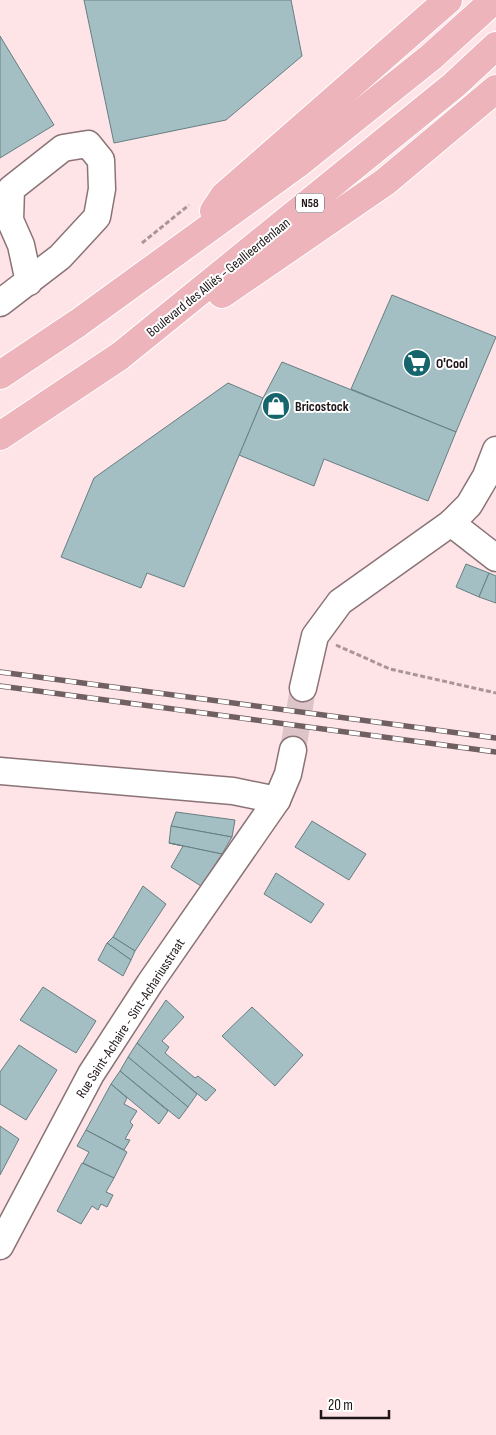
<svg xmlns="http://www.w3.org/2000/svg" width="496" height="1435" font-family="'Sofia Sans Condensed',sans-serif">
<style>
.building{fill:#a4bfc3;stroke:#657f82}
.lines{fill:none;stroke-linecap:round;stroke-linejoin:round}
.minor-tunnel{stroke:#ddc4c8;stroke-width:26;stroke-dasharray:26 13;stroke-linecap:butt}
.minor-casing{stroke:#8a7376;stroke-width:29}
.highway-casing{stroke:#fff;stroke-width:30}
.path{stroke:#aa9598;stroke-width:3;stroke-dasharray:5 2.5;stroke-linecap:butt}
.minor{stroke:#fff;stroke-width:26}
.highway{stroke:#eeb4bc;stroke-width:28}
.rail-casing{stroke:#706062;stroke-width:5.5}
.rail{stroke:#fff;stroke-width:4;stroke-dasharray:11;stroke-linecap:butt}
.labels{text-anchor:middle;stroke-width:4;stroke-linejoin:round;paint-order:stroke}
.shield{fill:#fff;stroke:#625c5d;stroke-width:1}
.shield-label{font-size:12px;font-weight:bold;fill:#1f1617}
.street-label{font-size:14px;fill:#1f1617;stroke:#fff}
.poi-label{font-size:14px;font-weight:bold;fill:#1f1617;stroke:#fff;text-anchor:start}
</style>
<rect width="100%" height="100%" fill="#fee3e7"/>
<g class="building">
<polygon points="84,0 291,0 302,56 226,120 114,143"/>
<polygon points="0,36 54,125 0,158"/>
<polygon points="392,295 496,337 456,432 351,389"/>
<polygon points="282,362 456,432 428,501 324,459 314,486 239,455 263,398"/>
<polygon points="228,383 263,398 184,587 147,573 141,588 61,557 94,478"/>
<polygon points="466,564 489,573 479,597 456,587"/>
<polygon points="489,573 496,576 496,603 479,597"/>
<polygon points="176,812 235,820 232,837 171,826"/>
<polygon points="312,821 366,854 349,880 295,847"/>
<polygon points="171,826 232,837 222,854 169,843"/>
<polygon points="169,843 222,854 201,886 171,867 183,846"/>
<polygon points="276,873 324,904 311,923 264,894"/>
<polygon points="143,886 166,904 135,951 113,937"/>
<polygon points="113,937 135,951 131,960 107,943"/>
<polygon points="107,943 131,960 123,976 98,960"/>
<polygon points="43,987 96,1021 76,1053 20,1020"/>
<polygon points="166,1000 184,1017 162,1041 169,1047 165,1053 195,1078 198,1076 216,1090 206,1101 137,1043"/>
<polygon points="252,1007 303,1055 275,1086 222,1036"/>
<polygon points="137,1043 197,1094 188,1107 128,1057"/>
<polygon points="19,1045 57,1070 26,1120 0,1104 0,1072"/>
<polygon points="128,1057 188,1107 179,1119 120,1071"/>
<polygon points="120,1071 168,1111 159,1124 111,1084"/>
<polygon points="111,1084 127,1098 124,1104 137,1111 130,1122 133,1125 125,1139 130,1140 124,1150 86,1130"/>
<polygon points="0,1126 19,1139 0,1175"/>
<polygon points="86,1130 127,1152 114,1178 83,1163 89,1152 77,1146"/>
<polygon points="82,1163 114,1178 106,1192 113,1195 107,1207 101,1204 98,1210 92,1206 81,1224 57,1211"/>
</g>
<g class="lines">
<polyline class="minor-tunnel" points="293,750 303,688"/>
<defs>
<g id="minor">
<polyline points="0,303 60,257 97,217 102,189 101,160 88,144 63,148 11,189 10,220 21,245 29,282"/>
<polyline points="451,523 496,558"/>
<polyline points="303,688 315,636 340,602 451,523 469,505 486,476 496,450"/>
<polyline points="0,771 233,791 277,800"/>
<polyline points="0,1246 91,1074 150,983 277,800 288,774 293,750"/>
</g>
<g id="highway">
<polyline points="214,211 224,196 448,0"/>
<polyline points="222,294 385,182 496,89"/>
<polyline points="0,375 78,323 296,165 431,57 494,0"/>
<polyline points="0,436 120,356 454,85 496,46"/>
</g>
</defs>
<use href="#minor" class="minor-casing"/>
<use href="#highway" class="highway-casing"/>
<g class="path">
<polyline points="142,243 189,205"/>
<polyline points="336,645 390,669 496,693"/>
</g>
<use href="#minor" class="minor"/>
<use href="#highway" class="highway"/>
<defs>
<g id="rail">
<polyline points="0,672 496,738"/>
<polyline points="0,686 496,752"/>
</g>
</defs>
<use href="#rail" class="rail-casing"/>
<use href="#rail" class="rail"/>
</g>
<defs>
<symbol id="supermarket-disc" viewBox="-11 -11 22 22"><circle r="9.5" fill="#16646c" stroke="#fff"/><path d="M-6-5.5h2.5l.6 2H6L4.5 2H-2.5L-4.4-4H-6ZM-1.5 3.2a1.3 1.3 0 1 0 .1 0ZM3 3.2a1.3 1.3 0 1 0 .1 0Z" fill="#fff"/></symbol>
<symbol id="shop-disc" viewBox="-11 -11 22 22"><circle r="9.5" fill="#16646c" stroke="#fff"/><path d="M-5-2.5h2.3a2.7 3.5 0 0 1 5.4 0H5L5.5 6h-11ZM-1.5-2.5h3a1.5 2.3 0 0 0-3 0Z" fill="#fff"/></symbol>
</defs>
<g fill-rule="evenodd">
<use href="#supermarket-disc" x="401" y="347" width="32" height="32"/>
<use href="#shop-disc" x="260" y="390" width="32" height="32"/>
</g>
<g class="labels">
<rect class="shield" x="296" y="193.5" width="28" height="19" rx="4"/>
<g class="shield-label">
<text x="310" y="207">N58</text>
</g>
<g class="street-label">
<text transform="translate(218 277) rotate(-39)" y="5">Boulevard des Alliés - Geallieerdenlaan</text>
<text transform="translate(130 1018) rotate(-57)" y="5">Rue Saint-Achaire - Sint-Achariusstraat</text>
</g>
<g class="poi-label">
<text x="436" y="368">O'Cool</text>
<text x="295" y="411">Bricostock</text>
</g>
</g>
<path d="M321 1410v8h68v-8" fill="none" stroke="#1f1617" stroke-width="2.5"/>
<text x="328" y="1410" font-size="15" fill="#1f1617" stroke="#ffffff" stroke-width="4" paint-order="stroke">20 m</text>
</svg>
